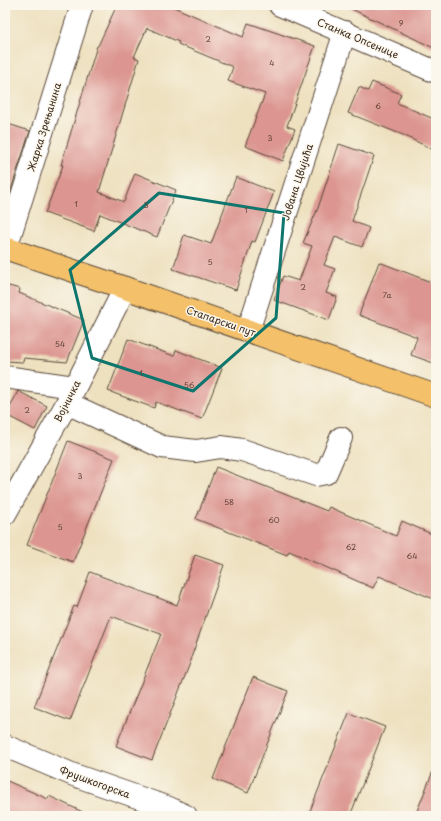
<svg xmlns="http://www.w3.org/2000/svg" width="441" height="821" font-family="'Playpen Sans',sans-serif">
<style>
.building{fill:#dc9590}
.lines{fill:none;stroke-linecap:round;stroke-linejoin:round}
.minor-casing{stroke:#564536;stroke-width:24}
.major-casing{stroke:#564536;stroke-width:24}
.minor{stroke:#fff;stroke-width:22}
.major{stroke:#f4c16a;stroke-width:22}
.marked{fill:none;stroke:#0f766e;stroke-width:3;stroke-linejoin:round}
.labels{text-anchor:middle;stroke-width:3;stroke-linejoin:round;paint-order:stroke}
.number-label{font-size:8px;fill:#63453a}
.street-label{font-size:10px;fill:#3b2a1e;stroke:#fbf7ec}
</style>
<rect width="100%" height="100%" fill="#fbf7ec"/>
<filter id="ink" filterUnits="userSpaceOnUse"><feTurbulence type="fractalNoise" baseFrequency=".025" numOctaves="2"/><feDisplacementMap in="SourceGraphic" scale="8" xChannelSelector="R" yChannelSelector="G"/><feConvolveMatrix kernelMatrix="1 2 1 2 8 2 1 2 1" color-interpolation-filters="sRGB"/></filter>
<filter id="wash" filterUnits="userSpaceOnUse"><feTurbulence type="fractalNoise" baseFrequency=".012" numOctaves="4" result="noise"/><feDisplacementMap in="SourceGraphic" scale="16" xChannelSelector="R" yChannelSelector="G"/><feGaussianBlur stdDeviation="0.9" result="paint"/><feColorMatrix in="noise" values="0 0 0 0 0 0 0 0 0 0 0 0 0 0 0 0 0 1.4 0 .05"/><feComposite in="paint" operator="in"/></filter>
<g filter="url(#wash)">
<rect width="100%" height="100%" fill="#eee1c0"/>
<g id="blocks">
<g class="building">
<polygon points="117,5 169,5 243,37 248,23 315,46 287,126 295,129 283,161 245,146 265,94 228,81 233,67 178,44 179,42 147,28 134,57 139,59 99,192 124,202 135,173 176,190 157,237 100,214 94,231 45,213 63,165 61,165 97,46 98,46"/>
<polygon points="343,5 436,5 436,49 413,38"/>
<polygon points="372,82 401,94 397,103 436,120 436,151 403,135 348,113 359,87 368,91"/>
<polygon points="5,123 30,131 6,205 5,205"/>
<polygon points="339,144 374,156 352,221 369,228 362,247 335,237 324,265 335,269 326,293 337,297 329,320 274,300 283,276 299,281 312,246 303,243 318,208"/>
<polygon points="236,177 274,192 255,242 252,241 236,290 173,269 184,235 211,244"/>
<polygon points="379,262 436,284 436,364 411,355 417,337 359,315"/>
<polygon points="5,285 20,289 19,293 84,320 67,362 24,358 23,362 5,361"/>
<polygon points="128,339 174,356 176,350 222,368 202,419 156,402 154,408 108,391"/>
<polygon points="18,391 47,406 35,430 6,415"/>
<polygon points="68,441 114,459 73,562 27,545"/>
<polygon points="216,467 327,511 329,507 396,536 402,521 436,536 436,600 379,576 373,588 289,551 287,555 196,519"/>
<polygon points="195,555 224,565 191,658 192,658 152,760 116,746 161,634 111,616 70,721 34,707 74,606 77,607 90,572 177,605"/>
<polygon points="253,677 288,691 248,793 213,779"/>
<polygon points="349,713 385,727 350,816 308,816"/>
<polygon points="435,766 436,816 415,816"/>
<polygon points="5,780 48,799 49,796 91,816 5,816"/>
</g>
</g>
</g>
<g filter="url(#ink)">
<use href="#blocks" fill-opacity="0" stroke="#564536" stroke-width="1"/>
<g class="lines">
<defs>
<g id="minor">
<polyline points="280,5 436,72"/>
<polyline points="6,248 82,5"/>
<polyline points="248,331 345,32"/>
<polyline points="5,377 74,387"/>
<polyline points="67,403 162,447 196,451 221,447 242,450 316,475 326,473 341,438"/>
<polyline points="5,514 67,403 125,288"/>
<polyline points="5,746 74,775 169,808 186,816"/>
</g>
<polyline id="major" points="5,248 125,288 436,396"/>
</defs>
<use href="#minor" class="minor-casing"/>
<use href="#major" class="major-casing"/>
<use href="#minor" class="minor"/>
<use href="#major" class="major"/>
</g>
</g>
<path class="marked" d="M 159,193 L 284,213 L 276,318 L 193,391 L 92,358 L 70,270 Z"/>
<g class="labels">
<g class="number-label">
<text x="401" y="26">9</text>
<text x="208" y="42">2</text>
<text x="272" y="66">4</text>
<text x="378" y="109">6</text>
<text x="270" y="141">3</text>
<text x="76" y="207">1</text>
<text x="146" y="208">3</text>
<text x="246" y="213">1</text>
<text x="210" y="265">5</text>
<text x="303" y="290">2</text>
<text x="387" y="298">7a</text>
<text x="60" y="347">54</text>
<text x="141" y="376">1</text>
<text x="189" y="388">56</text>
<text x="27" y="413">2</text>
<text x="80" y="479">3</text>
<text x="229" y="505">58</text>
<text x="274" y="523">60</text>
<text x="60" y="530">5</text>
<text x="351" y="550">62</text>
<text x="412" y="559">64</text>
</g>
<g class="street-label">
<text transform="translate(358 38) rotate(23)" y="4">Станка Опсенице</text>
<text transform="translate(44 127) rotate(-73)" y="4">Жарка Зрењанина</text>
<text transform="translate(297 182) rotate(-72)" y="4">Јована Цвијића</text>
<text transform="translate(221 321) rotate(19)" y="4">Стапарски пут</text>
<text transform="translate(67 401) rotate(-63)" y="4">Војничка</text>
<text transform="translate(95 782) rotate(20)" y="4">Фрушкогорска</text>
</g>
</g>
<rect width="441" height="821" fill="none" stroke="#fbf7ec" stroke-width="20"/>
</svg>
